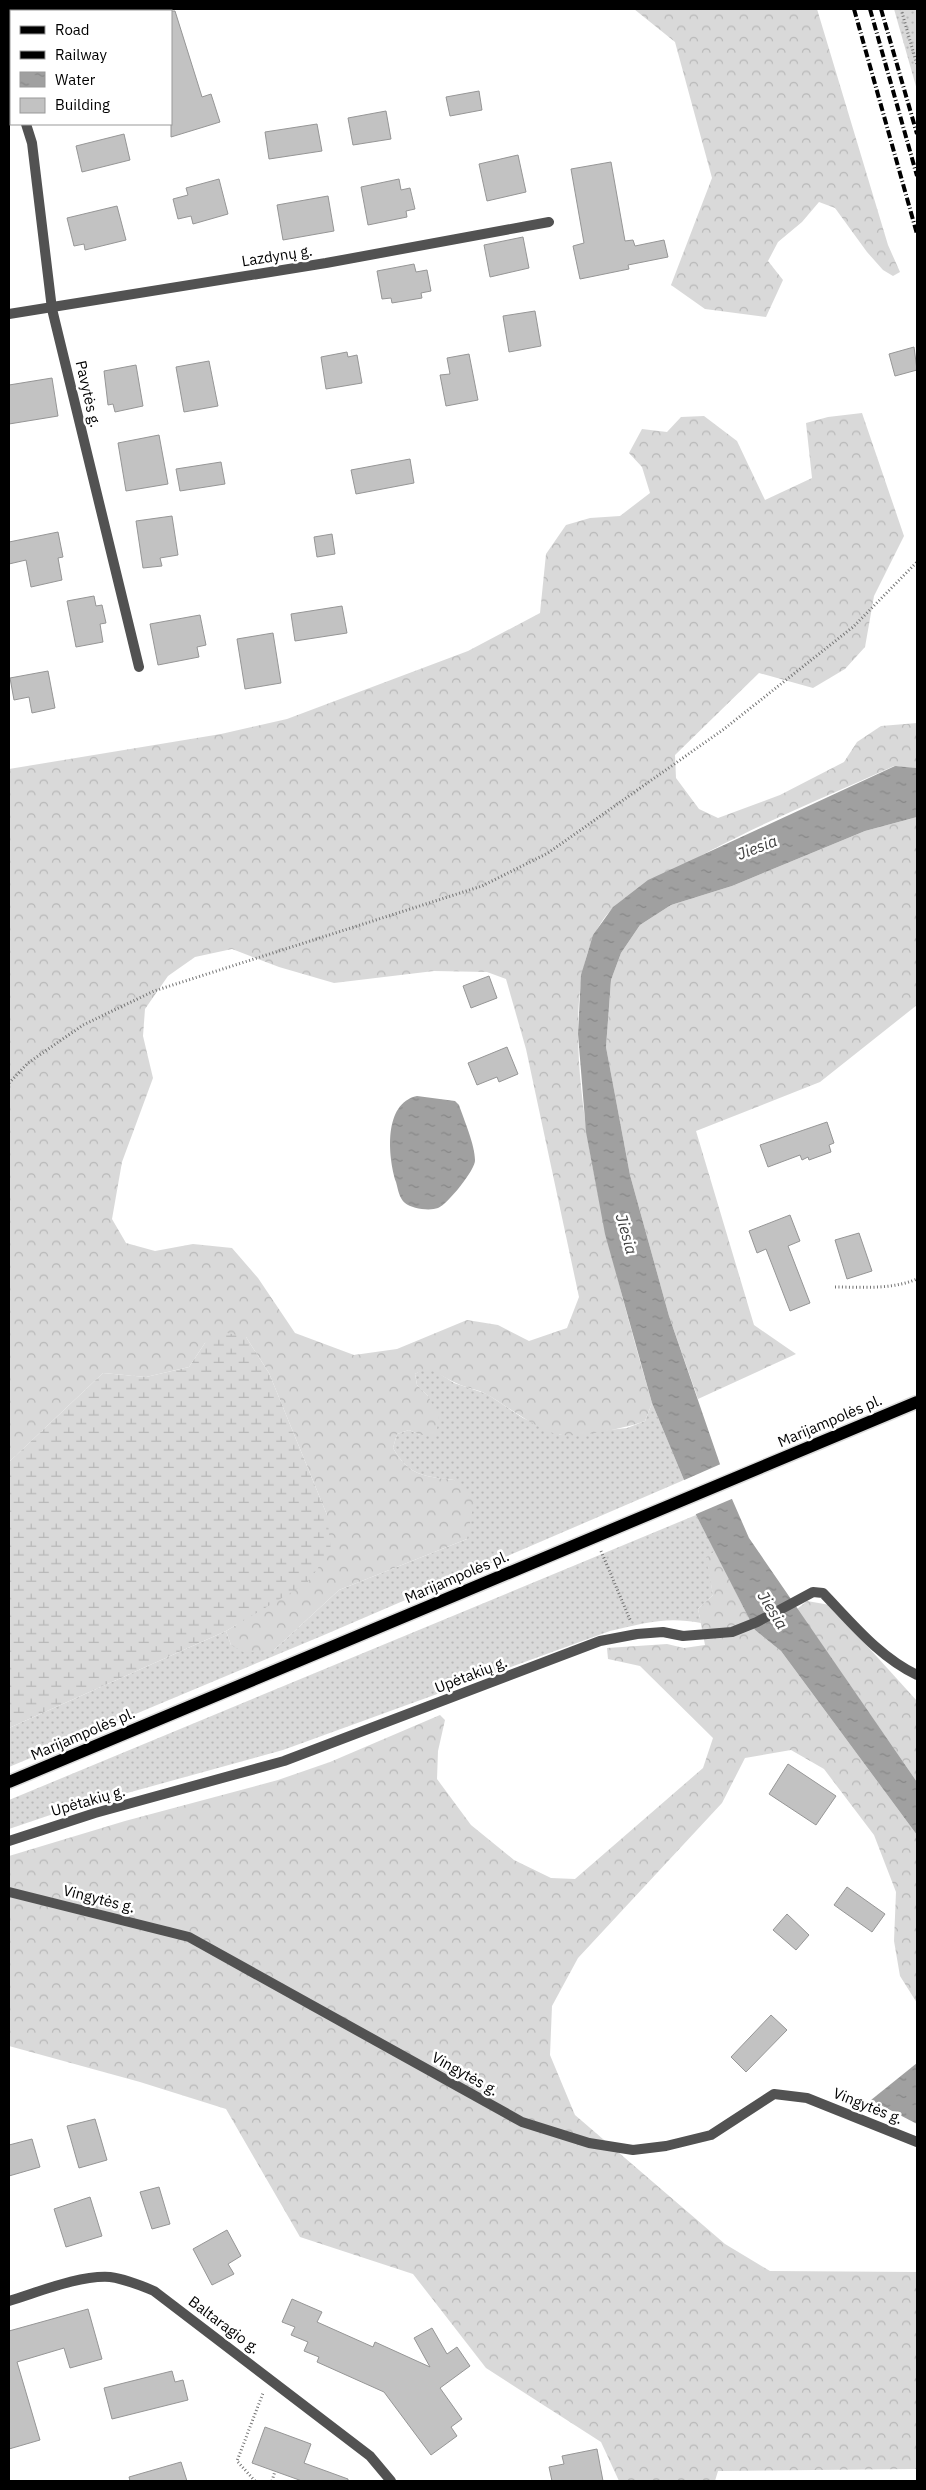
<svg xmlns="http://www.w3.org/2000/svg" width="926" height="2490" font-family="'IBM Plex Sans',sans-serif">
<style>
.grass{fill:url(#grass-dots)}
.forest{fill:url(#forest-crowns);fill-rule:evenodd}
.wetland{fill:url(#wetland-marsh)}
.water{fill:url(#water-ripples)}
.pier{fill:#fff}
.building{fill:#c2c2c2;stroke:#969696}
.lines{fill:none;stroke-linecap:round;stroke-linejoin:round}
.primary-casing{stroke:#dbdbdb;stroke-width:15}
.path{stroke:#747474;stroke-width:3;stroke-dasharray:1 2.5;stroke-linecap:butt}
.street{stroke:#525252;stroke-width:10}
.primary{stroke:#000;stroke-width:12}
.rail{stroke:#000;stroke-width:4;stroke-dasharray:8 2.5 1 2.5;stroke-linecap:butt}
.labels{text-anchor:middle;stroke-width:5;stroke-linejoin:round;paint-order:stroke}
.street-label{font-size:15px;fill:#000;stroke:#fff}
.water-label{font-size:16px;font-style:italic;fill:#414141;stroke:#fff}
</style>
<defs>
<pattern id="grass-dots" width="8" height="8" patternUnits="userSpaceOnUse" patternTransform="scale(1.25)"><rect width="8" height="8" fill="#d9d9d9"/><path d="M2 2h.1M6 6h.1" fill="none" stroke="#b8b8b8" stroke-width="1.8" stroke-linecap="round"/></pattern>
<pattern id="forest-crowns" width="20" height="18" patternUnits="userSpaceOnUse" patternTransform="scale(1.25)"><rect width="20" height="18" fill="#d9d9d9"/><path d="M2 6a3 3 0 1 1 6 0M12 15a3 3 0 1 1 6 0" fill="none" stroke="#b8b8b8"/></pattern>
<pattern id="wetland-marsh" width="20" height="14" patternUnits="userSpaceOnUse" patternTransform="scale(1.25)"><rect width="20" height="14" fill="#d9d9d9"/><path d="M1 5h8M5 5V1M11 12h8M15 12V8" fill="none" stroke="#b8b8b8"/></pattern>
<pattern id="water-ripples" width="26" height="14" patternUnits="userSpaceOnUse" patternTransform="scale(1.25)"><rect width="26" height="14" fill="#a0a0a0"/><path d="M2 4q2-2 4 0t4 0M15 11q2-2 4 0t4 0" fill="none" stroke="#888"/></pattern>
</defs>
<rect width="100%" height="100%" fill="#fff"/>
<g class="grass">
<polygon points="894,9 917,9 917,90"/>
<path d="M 423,1369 L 434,1370 L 454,1383 L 487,1394 L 523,1418 L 561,1435 L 627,1428 L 645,1421 L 652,1403 L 684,1480 L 324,1635 L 9,1767 L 9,1728 L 226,1631 L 231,1645 L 274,1650 L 339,1590 L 467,1539 L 454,1480 C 423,1476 409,1476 393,1448 L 397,1434 L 409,1430 L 420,1435 L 428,1396 L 417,1385 L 415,1374 Z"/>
<path d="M 696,1515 L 715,1551 L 707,1558 L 713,1595 L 698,1609 L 701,1623 C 667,1616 644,1623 610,1631 L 283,1750 L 62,1811 L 9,1829 L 9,1800 Z"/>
</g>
<g class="forest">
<polygon points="634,9 817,9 888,245 900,272 893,276 883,270 867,252 835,208 819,202 802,222 778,242 768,261 783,280 766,317 705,309 671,285 712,178 675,42"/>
<path d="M 862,413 L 904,536 L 874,596 L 865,647 L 845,669 L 813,688 L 759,673 L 675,755 L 676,778 L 699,809 L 718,818 L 780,795 L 844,762 L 857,742 L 881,726 L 917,723 L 917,768 L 894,766 C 815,802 733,834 659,880 C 644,888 624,896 613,908 C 527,992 623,1299 652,1403 L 645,1421 C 627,1428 581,1437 562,1435 C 541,1433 507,1406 488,1395 C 478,1389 466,1388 456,1383 C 440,1377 432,1364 415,1374 L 417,1385 L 428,1396 L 439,1417 L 436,1434 L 420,1435 L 409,1430 L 397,1434 L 393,1448 C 409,1476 423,1476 454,1480 L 474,1502 L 467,1539 L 339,1590 L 274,1650 L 245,1653 L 231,1645 L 226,1631 L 236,1625 L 327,1515 L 269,1373 L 246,1337 L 205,1343 L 189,1367 L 146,1377 L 103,1373 L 9,1462 L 9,769 L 221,734 L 287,719 L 468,651 L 540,613 L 546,554 L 566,525 L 590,518 L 620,516 L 650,493 L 642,467 L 629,453 L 642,429 L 667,432 L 681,417 L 704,416 L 737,441 L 765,500 L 812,478 L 806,423 L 828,417 ZM 232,949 L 279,967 L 334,983 L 434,971 L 487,972 L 506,979 L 526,1049 L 579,1297 L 567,1328 L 529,1341 L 498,1325 L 467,1320 L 397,1349 L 354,1355 L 295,1333 L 258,1278 L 232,1248 L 193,1244 L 155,1251 L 126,1243 L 112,1219 L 122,1162 L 153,1078 L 143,1036 L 145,1009 L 168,976 L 195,957 Z"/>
<polygon points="917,817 917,1005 820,1082 696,1131 754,1325 796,1354 698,1399 669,1316 630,1175 606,1047 611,980 621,953 640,925 671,905 732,886 865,831"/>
<polygon points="715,1551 755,1630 781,1651 917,1835 917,2003 900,1976 894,1941 896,1892 874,1835 824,1769 791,1750 745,1758 722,1803 578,1958 552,2006 550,2055 575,2115 725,2244 770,2271 917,2272 917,2469 718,2471 715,2481 619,2481 601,2442 486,2368 413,2274 300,2237 226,2109 140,2082 9,2046 9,1856 125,1821 278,1780 330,1762 440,1715 445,1720 438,1751 437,1779 471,1825 514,1860 551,1878 575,1879 703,1768 713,1738 640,1666 608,1659 607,1648 667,1644 684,1648 705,1645 698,1609 713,1595 706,1558"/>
<polygon points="807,1601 830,1605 917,1701 917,1782 797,1609"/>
</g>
<polygon class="wetland" points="218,1331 246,1337 269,1373 327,1515 331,1551 307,1583 226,1631 9,1728 9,1462 103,1373 146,1377 189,1367 205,1343"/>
<g class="water">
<polygon points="895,766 917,768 917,817 865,831 732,886 671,905 640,925 621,953 611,980 606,1047 630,1175 669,1316 732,1499 749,1538 917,1782 917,1835 781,1651 755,1630 696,1515 684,1480 652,1403 605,1234 586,1132 578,1034 581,975 593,935 613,907 648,880"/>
<path d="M 417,1096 L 455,1101 L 459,1105 C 464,1120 475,1145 475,1160 C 476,1169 447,1205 438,1208 C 430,1211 412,1209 405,1203 C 399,1198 398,1189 396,1182 C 388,1157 383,1103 417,1096 Z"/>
<polygon points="917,2063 917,2124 871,2100"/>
</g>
<polygon class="pier" points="723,1463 734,1498 694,1515 682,1481"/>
<g class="building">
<polygon points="171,11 175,11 202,97 211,94 220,122 171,137"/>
<polygon points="479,91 482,110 450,116 446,97"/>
<polygon points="386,111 391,139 353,145 348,118"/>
<polygon points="317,124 322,151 269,159 265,132"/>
<polygon points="124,134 130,160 82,172 76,146"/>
<polygon points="518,155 526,192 487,201 479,164"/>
<polygon points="611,162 625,241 633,240 635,246 664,240 668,257 628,265 629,269 580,279 573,246 584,243 571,169"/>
<polygon points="219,179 228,214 193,224 191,216 178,219 173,199 188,195 186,188"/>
<polygon points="399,179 401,190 410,188 415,209 406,211 407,217 368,225 361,187"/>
<polygon points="328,196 334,231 283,240 277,205"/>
<polygon points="117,206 126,240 85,250 84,244 74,246 67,218"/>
<polygon points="523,237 529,268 490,277 484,245"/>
<polygon points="414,264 416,272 427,270 431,291 421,293 422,298 392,303 391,298 382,299 377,271"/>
<polygon points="535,311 541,346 509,352 503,316"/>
<polygon points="914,347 917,370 895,376 889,354"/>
<polygon points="347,352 348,357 357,355 362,383 326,389 321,357"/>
<polygon points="469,354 478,400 446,406 440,375 450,374 447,358"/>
<polygon points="209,361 218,406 184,412 176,367"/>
<polygon points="136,365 143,406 115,412 113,404 108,405 104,371"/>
<polygon points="52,378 58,416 9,424 9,385"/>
<polygon points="159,435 168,484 126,491 118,443"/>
<polygon points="410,459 414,483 356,494 351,470"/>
<polygon points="221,462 225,484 180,491 176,469"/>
<polygon points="172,516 178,555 160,558 162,566 143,568 136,521"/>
<polygon points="58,532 63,557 58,558 62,580 31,587 26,560 9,564 9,542"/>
<polygon points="332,534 335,554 317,557 314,537"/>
<polygon points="94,596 96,606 102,605 106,623 100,624 103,642 76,647 67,601"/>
<polygon points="342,606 347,633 295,641 291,614"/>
<polygon points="200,615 206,645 197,647 199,657 158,665 150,624"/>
<polygon points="273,633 281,683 245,689 237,639"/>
<polygon points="48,671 55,708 32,713 29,697 14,700 10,678"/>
<polygon points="489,976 497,998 471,1008 463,986"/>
<polygon points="507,1047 518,1074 499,1082 497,1077 477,1085 468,1063"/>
<polygon points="827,1122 834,1143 829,1145 831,1152 809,1160 808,1157 802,1160 800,1155 768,1167 760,1145"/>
<polygon points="790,1215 800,1241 788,1246 810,1303 790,1311 766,1249 757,1253 749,1231"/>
<polygon points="859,1233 872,1271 847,1279 835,1240"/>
<polygon points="788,1764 836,1796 816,1825 769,1794"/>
<polygon points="847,1887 885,1914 872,1932 834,1905"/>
<polygon points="787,1914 809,1935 796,1950 773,1930"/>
<polygon points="771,2015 787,2030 746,2072 731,2057"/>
<polygon points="95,2119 107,2160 79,2168 67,2126"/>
<polygon points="32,2139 40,2167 9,2176 9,2145"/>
<polygon points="159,2187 170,2224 152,2229 140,2192"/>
<polygon points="90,2197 102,2236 66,2247 54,2209"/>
<polygon points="227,2230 241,2256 228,2264 234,2274 212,2285 193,2249"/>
<polygon points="292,2299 322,2312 317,2322 373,2347 375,2342 430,2367 414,2338 432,2328 447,2354 457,2347 470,2366 440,2388 462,2419 451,2427 457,2436 431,2455 384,2392 317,2362 319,2357 304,2351 308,2342 291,2335 295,2327 282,2322"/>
<polygon points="88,2309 102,2359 70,2368 64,2348 17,2362 40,2440 9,2449 9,2331"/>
<polygon points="172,2371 175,2382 183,2380 188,2400 112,2419 104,2388"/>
<polygon points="265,2427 311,2444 304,2463 348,2479 348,2481 302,2481 252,2463"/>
<polygon points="597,2449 603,2481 552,2481 549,2467 564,2464 562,2456"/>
<polygon points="181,2462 187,2481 130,2481 129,2477"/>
</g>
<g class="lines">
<defs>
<polyline id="primary" points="9,1782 917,1402"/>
</defs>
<use href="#primary" class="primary-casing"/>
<g class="path">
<polyline points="901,9 917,65"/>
<polyline points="9,1083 28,1063 83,1025 154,991 482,886 548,853 724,729 853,627 917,562"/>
<path d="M 835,1287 C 862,1287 891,1290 917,1279"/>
<polyline points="601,1551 631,1622"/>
<polyline points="255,2481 237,2461 263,2393"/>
<polyline points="272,2481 275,2471"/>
</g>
<g class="street">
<polyline points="9,64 11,74"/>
<polyline points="26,124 32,143 52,309 139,667"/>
<polyline points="9,314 326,263 549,222"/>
<path d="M 9,1841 L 95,1813 L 284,1761 L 600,1641 L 637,1634 L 663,1632 L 683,1636 L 732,1632 L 757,1622 L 813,1592 L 823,1593 C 851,1622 879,1657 917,1675"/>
<polyline points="9,1892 189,1937 522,2122 589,2143 633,2150 666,2146 711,2135 774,2094 807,2098 917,2142"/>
<path d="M 9,2301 C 39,2292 79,2275 110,2277 C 125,2279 140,2285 154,2291 L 370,2456 L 391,2481"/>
</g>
<use href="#primary" class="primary"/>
<g class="rail">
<polyline points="854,9 917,234"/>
<polyline points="870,9 917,176"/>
<polyline points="881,9 917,134"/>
</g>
</g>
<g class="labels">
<g class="street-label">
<text transform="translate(277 256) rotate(-9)" y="5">Lazdynų g.</text>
<text transform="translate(88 394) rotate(77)" y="5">Pavytės g.</text>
<text transform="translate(830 1421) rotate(-23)" y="5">Marijampolės pl.</text>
<text transform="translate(457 1577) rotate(-23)" y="5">Marijampolės pl.</text>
<text transform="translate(471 1675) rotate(-21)" y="5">Upėtakių g.</text>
<text transform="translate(83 1734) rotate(-23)" y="5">Marijampolės pl.</text>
<text transform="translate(88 1801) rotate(-16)" y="5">Upėtakių g.</text>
<text transform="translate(99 1899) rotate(14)" y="5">Vingytės g.</text>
<text transform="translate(465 2074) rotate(29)" y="5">Vingytės g.</text>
<text transform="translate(868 2106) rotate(22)" y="5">Vingytės g.</text>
<text transform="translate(224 2325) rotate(37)" y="5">Baltaragio g.</text>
</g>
<g class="water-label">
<text transform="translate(757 847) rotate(-21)" y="6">Jiesia</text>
<text transform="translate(627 1234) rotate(74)" y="6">Jiesia</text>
<text transform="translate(773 1610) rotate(58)" y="6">Jiesia</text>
</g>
</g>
<rect width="926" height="2490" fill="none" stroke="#000000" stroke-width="20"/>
<rect x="10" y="10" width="162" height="115" fill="#ffffff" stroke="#999999"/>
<rect x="20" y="26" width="25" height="8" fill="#000000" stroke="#999999"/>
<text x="55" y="35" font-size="15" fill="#000000">Road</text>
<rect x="20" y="51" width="25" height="8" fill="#000000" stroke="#999999"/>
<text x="55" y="60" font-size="15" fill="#000000">Railway</text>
<rect x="20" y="72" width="25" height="15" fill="url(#water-ripples)" stroke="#999999"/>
<text x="55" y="85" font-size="15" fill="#000000">Water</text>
<rect x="20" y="98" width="25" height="15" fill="#c2c2c2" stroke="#999999"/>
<text x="55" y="110" font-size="15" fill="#000000">Building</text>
</svg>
